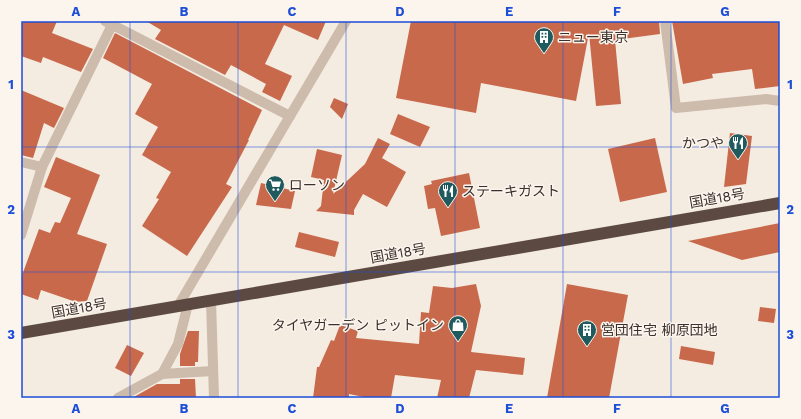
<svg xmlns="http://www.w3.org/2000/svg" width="801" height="419" font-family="'Work Sans','Noto Sans JP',sans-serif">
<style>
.building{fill:#c8694b}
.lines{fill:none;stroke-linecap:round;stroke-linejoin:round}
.minor{stroke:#cdbbac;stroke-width:10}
.highway{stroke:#5c4a42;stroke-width:12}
.grid{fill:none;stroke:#1d4ed8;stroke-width:1;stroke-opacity:0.55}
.labels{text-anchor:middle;stroke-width:3;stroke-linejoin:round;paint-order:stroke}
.poi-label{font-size:14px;fill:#3b302b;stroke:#fbf5ee;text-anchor:start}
.street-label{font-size:14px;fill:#3b302b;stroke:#fbf5ee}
.neatline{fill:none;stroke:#1d4ed8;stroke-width:1.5}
.grid-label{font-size:13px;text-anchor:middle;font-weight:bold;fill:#1d4ed8}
</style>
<rect width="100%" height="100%" fill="#f4ebe1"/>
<g class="building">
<polygon points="21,21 57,21 52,33 93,49 81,72 43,57 41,63 21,56"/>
<polygon points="146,21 326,21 318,40 284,25 265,64 292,76 280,101 262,92 266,84 231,65 225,75 155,39 161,30"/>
<polygon points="411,21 659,21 660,34 615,40 621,104 596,106 589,33 576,101 481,83 476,113 396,98"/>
<polygon points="672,21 780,21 780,86 755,89 752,69 712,74 713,78 683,84"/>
<polygon points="115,33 262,110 248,140 249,140 226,184 232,187 187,256 142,226 159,199 156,198 171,172 142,155 158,127 135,114 152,84 103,58"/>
<polygon points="21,90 64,108 54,128 44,123 33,158 21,155"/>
<polygon points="334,98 348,104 342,119 330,107"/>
<polygon points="398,114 430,127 420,147 390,134"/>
<polygon points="730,133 752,136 746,184 724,187"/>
<polygon points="378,138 390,144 382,158 406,172 387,207 363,194 354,210 354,215 316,211 321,206 324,180 311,177 317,149 342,155 333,194 365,164"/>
<polygon points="655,138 667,192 620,202 608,149"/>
<polygon points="56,157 100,175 77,234 107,244 87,301 76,302 41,290 38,300 21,294 21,278 39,229 50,233 55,222 60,223 71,198 44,187"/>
<polygon points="469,173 480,228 441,236 435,208 428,209 424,186 432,184 431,181"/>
<polygon points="261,183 295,191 291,209 256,205"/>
<polygon points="780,223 780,252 742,260 688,241"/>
<polygon points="299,232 339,242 335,257 295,247"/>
<polygon points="476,284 481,306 471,352 525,358 523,375 476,370 469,398 437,398 441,380 395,375 391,398 369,398 349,394 349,398 313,398 317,367 319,367 331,340 334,341 340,325 358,331 356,338 419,344 421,312 429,313 433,286 452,288"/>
<polygon points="567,284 628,295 609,398 547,398"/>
<polygon points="760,307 776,309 774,323 758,321"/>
<polygon points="188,331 199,331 198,362 195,362 195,366 180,366 180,354"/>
<polygon points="127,345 144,353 131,376 115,368"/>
<polygon points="681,346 715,352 713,365 679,359"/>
<polygon points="180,379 195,379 196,398 132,398 157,384 180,384"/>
</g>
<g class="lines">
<g class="minor">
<polyline points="105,21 290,116"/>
<polyline points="665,21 676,108 766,99 780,101"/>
<polyline points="21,162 42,167"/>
<polyline points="21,235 42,167 114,21"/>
<polyline points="211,301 214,398"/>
<polyline points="178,306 346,21"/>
<polyline points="162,374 213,371"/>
<polyline points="118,398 162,374 178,344 188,304"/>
</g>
<polyline class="highway" points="21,333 780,203"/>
</g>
<path class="grid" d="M 130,21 L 130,398M 238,21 L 238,398M 346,21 L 346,398M 455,21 L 455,398M 563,21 L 563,398M 671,21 L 671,398M 21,147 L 780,147M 21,272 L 780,272"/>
<defs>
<symbol id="building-pin" viewBox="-11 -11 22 30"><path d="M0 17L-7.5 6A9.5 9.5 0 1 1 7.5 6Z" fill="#1f5a5e" stroke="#fbf5ee"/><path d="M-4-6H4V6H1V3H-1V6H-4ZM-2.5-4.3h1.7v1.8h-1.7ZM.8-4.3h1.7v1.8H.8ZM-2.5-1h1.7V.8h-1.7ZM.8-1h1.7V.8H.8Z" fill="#fff"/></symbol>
<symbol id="restaurant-pin" viewBox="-11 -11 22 30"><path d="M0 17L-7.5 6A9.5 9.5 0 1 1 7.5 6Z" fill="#1f5a5e" stroke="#fbf5ee"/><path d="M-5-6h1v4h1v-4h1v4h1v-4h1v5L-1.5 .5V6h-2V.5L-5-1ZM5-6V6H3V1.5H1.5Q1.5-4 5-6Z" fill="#fff"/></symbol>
<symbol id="supermarket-pin" viewBox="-11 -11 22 30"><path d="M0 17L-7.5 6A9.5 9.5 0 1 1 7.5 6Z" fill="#1f5a5e" stroke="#fbf5ee"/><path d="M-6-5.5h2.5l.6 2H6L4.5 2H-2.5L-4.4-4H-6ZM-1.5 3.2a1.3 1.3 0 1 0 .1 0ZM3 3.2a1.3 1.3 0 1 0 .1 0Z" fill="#fff"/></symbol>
<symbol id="shop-pin" viewBox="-11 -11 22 30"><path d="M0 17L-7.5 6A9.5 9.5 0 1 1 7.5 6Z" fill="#1f5a5e" stroke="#fbf5ee"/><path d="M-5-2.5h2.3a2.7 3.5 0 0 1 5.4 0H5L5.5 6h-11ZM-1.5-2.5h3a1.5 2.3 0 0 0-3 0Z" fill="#fff"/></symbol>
</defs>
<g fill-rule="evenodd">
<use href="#building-pin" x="533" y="26" width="22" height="30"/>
<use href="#restaurant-pin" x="727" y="132" width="22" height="30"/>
<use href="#supermarket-pin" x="264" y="174" width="22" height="30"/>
<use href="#restaurant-pin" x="437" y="180" width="22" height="30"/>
<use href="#shop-pin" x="447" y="314" width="22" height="30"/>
<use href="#building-pin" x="576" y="319" width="22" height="30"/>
</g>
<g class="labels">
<g class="poi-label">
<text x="558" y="42">ニュー東京</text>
<text x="724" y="148" text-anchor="end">かつや</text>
<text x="289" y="190">ローソン</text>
<text x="462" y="196">ステーキガスト</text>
<text x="444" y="330" text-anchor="end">タイヤガーデン ピットイン</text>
<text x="601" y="335">営団住宅 柳原団地</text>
</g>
<g class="street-label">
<text transform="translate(717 198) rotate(-10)" y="5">国道18号</text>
<text transform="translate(398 253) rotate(-10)" y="5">国道18号</text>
<text transform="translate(79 308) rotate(-10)" y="5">国道18号</text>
</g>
</g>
<rect width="801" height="419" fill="none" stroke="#fbf5ee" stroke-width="44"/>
<rect x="22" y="22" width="757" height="375" class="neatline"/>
<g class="grid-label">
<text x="76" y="16">A</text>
<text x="184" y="16">B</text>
<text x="292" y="16">C</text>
<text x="400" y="16">D</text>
<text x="509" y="16">E</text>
<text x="617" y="16">F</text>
<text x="725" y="16">G</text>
<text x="11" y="89">1</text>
<text x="790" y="89">1</text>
<text x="11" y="214">2</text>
<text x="790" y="214">2</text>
<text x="11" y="339">3</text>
<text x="790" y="339">3</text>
<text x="76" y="413">A</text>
<text x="184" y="413">B</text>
<text x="292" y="413">C</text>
<text x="400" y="413">D</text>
<text x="509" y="413">E</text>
<text x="617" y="413">F</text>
<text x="725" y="413">G</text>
</g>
</svg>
